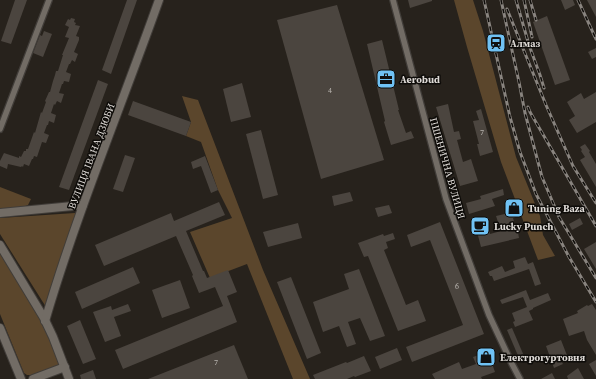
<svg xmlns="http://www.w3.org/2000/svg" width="596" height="379" font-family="'Source Serif 4',serif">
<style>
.green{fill:#5b462c}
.building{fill:#4b453f}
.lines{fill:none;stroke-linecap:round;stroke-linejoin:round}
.street-casing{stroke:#413d39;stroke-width:8}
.secondary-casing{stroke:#413d39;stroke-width:10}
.street{stroke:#726c65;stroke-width:5.5}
.secondary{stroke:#726c65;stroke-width:8}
.rail-casing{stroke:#89847f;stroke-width:3}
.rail{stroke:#0e0c09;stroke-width:1.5;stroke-dasharray:4.5;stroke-linecap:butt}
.labels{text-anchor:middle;stroke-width:3;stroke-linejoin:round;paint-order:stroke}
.number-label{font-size:8px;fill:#b9b5b0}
.poi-label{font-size:10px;font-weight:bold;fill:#dedad6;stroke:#0e0c09;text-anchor:start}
.street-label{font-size:10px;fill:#dedad6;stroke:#0e0c09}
</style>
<rect width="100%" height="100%" fill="#27221c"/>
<g class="green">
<polygon points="454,0 473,0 483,31 516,157 540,216 543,235 555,256 538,260 501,162 467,47"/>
<polygon points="182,96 198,100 263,270 310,379 293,379 247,264 210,278 190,232 232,218 218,190 201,142 186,136 191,122"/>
<polygon points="0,187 31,199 28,205 23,207 0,209"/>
<polygon points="75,213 77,216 46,307 0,234 0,218"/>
<polygon points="0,250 42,319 59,363 59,365 57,367 31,375 27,375 24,373 0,314"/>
</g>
<g class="building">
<polygon points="15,0 27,0 11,44 1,41"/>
<polygon points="127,0 137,0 111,74 102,70"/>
<polygon points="408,0 432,0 432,1 410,8"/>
<polygon points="561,0 573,0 575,5 565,10"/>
<polygon points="587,0 596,0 596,17"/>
<polygon points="337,5 384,160 321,179 277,20"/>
<polygon points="547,16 570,80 555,85 533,22"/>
<polygon points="71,18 75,19 74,22 76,23 75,25 80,26 76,36 79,37 79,40 74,52 78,54 75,62 72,60 70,64 69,64 66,72 71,74 69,82 64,81 63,84 62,84 59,93 64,94 61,103 57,101 55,105 54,104 51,113 56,115 54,123 49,121 48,125 47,125 44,133 49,135 46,143 42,142 37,157 34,156 33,159 32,159 29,166 24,164 23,167 22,166 21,167 8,164 7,169 0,166 0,161 4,153 19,158 19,156 21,157 24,151 26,151 26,149 28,149 34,132 35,133 41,112 42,113 46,102 45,101 49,92 50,92 53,81 55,75 56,71 58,71 63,55 62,55 69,38 65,37 69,27 65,25 68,19 70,20"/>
<polygon points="44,31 52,34 43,57 33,53 40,35 42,36"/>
<polygon points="382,40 399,110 398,110 406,133 411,131 414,138 391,145 384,122 385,121 367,44"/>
<polygon points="596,48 596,57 592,59 588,52"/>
<polygon points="98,80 108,84 69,190 59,187"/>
<polygon points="242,83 251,117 231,122 223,89"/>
<polygon points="596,92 596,122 577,133 569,120 575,116 567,102 581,93 584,99"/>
<polygon points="133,101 191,122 186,136 128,115"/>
<polygon points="448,104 454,132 459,131 461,139 457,140 463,162 471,159 478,181 460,186 436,107"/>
<polygon points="481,109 493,152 480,156 477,144 479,144 473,121 479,120 476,111"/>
<polygon points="261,130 278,195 263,199 246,134"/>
<polygon points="585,144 590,151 589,152 596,164 596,187 580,160 585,157 581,151 582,150 580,147"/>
<polygon points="125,155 135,158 123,192 113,189"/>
<polygon points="205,156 218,190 211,193 201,166 193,169 191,162"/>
<polygon points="503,189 504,195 492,199 495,206 469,214 466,203 481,199 480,196"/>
<polygon points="350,192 353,201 334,206 332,196"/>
<polygon points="516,199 521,215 513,218 516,228 517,227 519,238 481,247 475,224 486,220 490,234 501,231 496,216 513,212 509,201"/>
<polygon points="219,202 225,215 186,231 203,271 204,271 207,278 228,270 237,292 227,296 237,322 123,369 115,350 223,306 215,287 199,293 192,276 193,275 176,236 104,266 95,245 171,213 174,221"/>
<polygon points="389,205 392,213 378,217 375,208"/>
<polygon points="580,218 583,224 572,230 569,224"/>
<polygon points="440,222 484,334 412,362 406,347 463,325 430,240 411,247 407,235"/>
<polygon points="298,223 302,238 268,247 263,232"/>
<polygon points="393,233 395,239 386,242 388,248 384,250 406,305 418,300 426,321 398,331 368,256 364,257 358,243 383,234 384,236"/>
<polygon points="596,242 596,269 584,249"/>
<polygon points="525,257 528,264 533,262 541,284 535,286 529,269 494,281 492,276 490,276 488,272 502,266 505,272 515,268 513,261"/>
<polygon points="133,267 140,283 82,309 75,292"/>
<polygon points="359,269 385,336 370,341 360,318 348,322 356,344 347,347 339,326 323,332 313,302 349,289 344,274"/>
<polygon points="291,277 321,353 307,359 277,282"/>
<polygon points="180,280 190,308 162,318 152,290"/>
<polygon points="526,290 530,300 548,293 551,300 533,308 533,309 529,311 533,320 515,327 513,322 515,321 512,313 527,307 523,297 502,304 500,300"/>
<polygon points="128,304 131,311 114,317 121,336 105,342 93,312 111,306 112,310"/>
<polygon points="592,304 596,310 596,355 587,340 584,331 569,336 563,319 578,313 577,311 587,305 588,306"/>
<polygon points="80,320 96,359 83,364 67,326"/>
<polygon points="512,328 524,356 519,358 507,330"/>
<polygon points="561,340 568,358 561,361 563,364 554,368 546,346"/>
<polygon points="234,345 248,379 148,379"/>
<polygon points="397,348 402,360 380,369 375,357"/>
<polygon points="488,352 495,372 481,377 482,379 435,379 432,374 459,362 462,369 476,364 473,357"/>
<polygon points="364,356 371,371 355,377 354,376 347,379 315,379 313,375 346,362 347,363"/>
<polygon points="596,360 596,376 589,364"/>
<polygon points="578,368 584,379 568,379 567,376"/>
<polygon points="93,370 96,379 81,379 80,375"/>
<polygon points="552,373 555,379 541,379"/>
</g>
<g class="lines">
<defs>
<g id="street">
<polyline points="393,0 446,199 489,315 512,364 520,379"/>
<polyline points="0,129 49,0"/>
</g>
<g id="secondary">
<polyline points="0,213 83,205"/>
<polyline points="0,245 44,318 53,337 69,379"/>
<path d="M 45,321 C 77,212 121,107 159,0"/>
<polyline points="0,328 21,379"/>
<polyline points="33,379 65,367"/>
</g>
</defs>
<use href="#street" class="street-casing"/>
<use href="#secondary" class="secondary-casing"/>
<use href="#street" class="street"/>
<use href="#secondary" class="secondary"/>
<defs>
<g id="rail">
<polyline points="484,0 510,117 520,152 536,194 569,257 596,302"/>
<polyline points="501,0 519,82 525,113 542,177 559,217 596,278"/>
<polyline points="516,0 529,45 540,75 544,88"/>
<polyline points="524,0 532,37"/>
<polyline points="530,0 536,20"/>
<polyline points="578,0 596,39"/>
<polyline points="507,9 546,105 573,166 596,203"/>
<polyline points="528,107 530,112 596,226"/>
</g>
</defs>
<use href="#rail" class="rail-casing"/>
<use href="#rail" class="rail"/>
</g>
<defs>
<symbol id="station-square" viewBox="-11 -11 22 22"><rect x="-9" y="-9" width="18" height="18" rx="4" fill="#70c2f4" stroke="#0e0c09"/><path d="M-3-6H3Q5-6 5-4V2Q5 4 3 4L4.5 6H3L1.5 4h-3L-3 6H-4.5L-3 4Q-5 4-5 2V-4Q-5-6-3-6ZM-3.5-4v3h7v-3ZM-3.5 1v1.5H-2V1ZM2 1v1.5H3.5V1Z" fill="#111"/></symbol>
<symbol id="office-square" viewBox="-11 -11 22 22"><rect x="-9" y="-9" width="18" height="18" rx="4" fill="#70c2f4" stroke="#0e0c09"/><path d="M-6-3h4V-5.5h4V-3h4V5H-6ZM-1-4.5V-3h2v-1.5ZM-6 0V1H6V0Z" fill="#111"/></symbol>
<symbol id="shop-square" viewBox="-11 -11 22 22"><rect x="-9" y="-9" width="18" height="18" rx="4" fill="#70c2f4" stroke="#0e0c09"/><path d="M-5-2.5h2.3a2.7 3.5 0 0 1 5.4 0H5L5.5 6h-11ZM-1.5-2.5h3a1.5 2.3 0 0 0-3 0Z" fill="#111"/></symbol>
<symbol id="cafe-square" viewBox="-11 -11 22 22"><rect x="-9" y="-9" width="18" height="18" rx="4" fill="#70c2f4" stroke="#0e0c09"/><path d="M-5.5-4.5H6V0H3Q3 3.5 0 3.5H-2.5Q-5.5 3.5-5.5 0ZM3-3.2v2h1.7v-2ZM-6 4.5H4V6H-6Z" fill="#111"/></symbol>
</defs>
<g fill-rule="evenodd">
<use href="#station-square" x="485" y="32" width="22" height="22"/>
<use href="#office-square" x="375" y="68" width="22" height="22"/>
<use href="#shop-square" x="503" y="197" width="22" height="22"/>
<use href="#cafe-square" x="469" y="215" width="22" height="22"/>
<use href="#shop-square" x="475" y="346" width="22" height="22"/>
</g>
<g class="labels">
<g class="number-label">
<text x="330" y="93">4</text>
<text x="482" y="135">7</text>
<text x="457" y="289">6</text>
<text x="216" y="365">7</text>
</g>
<g class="poi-label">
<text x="510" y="47">Алмаз</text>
<text x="400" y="83">Aerobud</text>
<text x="528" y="212">Tuning Baza</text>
<text x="494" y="230">Lucky Punch</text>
<text x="500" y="361">Електрогуртовня</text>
</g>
<g class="street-label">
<text transform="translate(91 156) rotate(-69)" y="4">ВУЛИЦЯ ІВАНА ДЗЮБИ</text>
<text transform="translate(448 168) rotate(74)" y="4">ПШЕНИЧНА ВУЛИЦЯ</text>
</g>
</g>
</svg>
